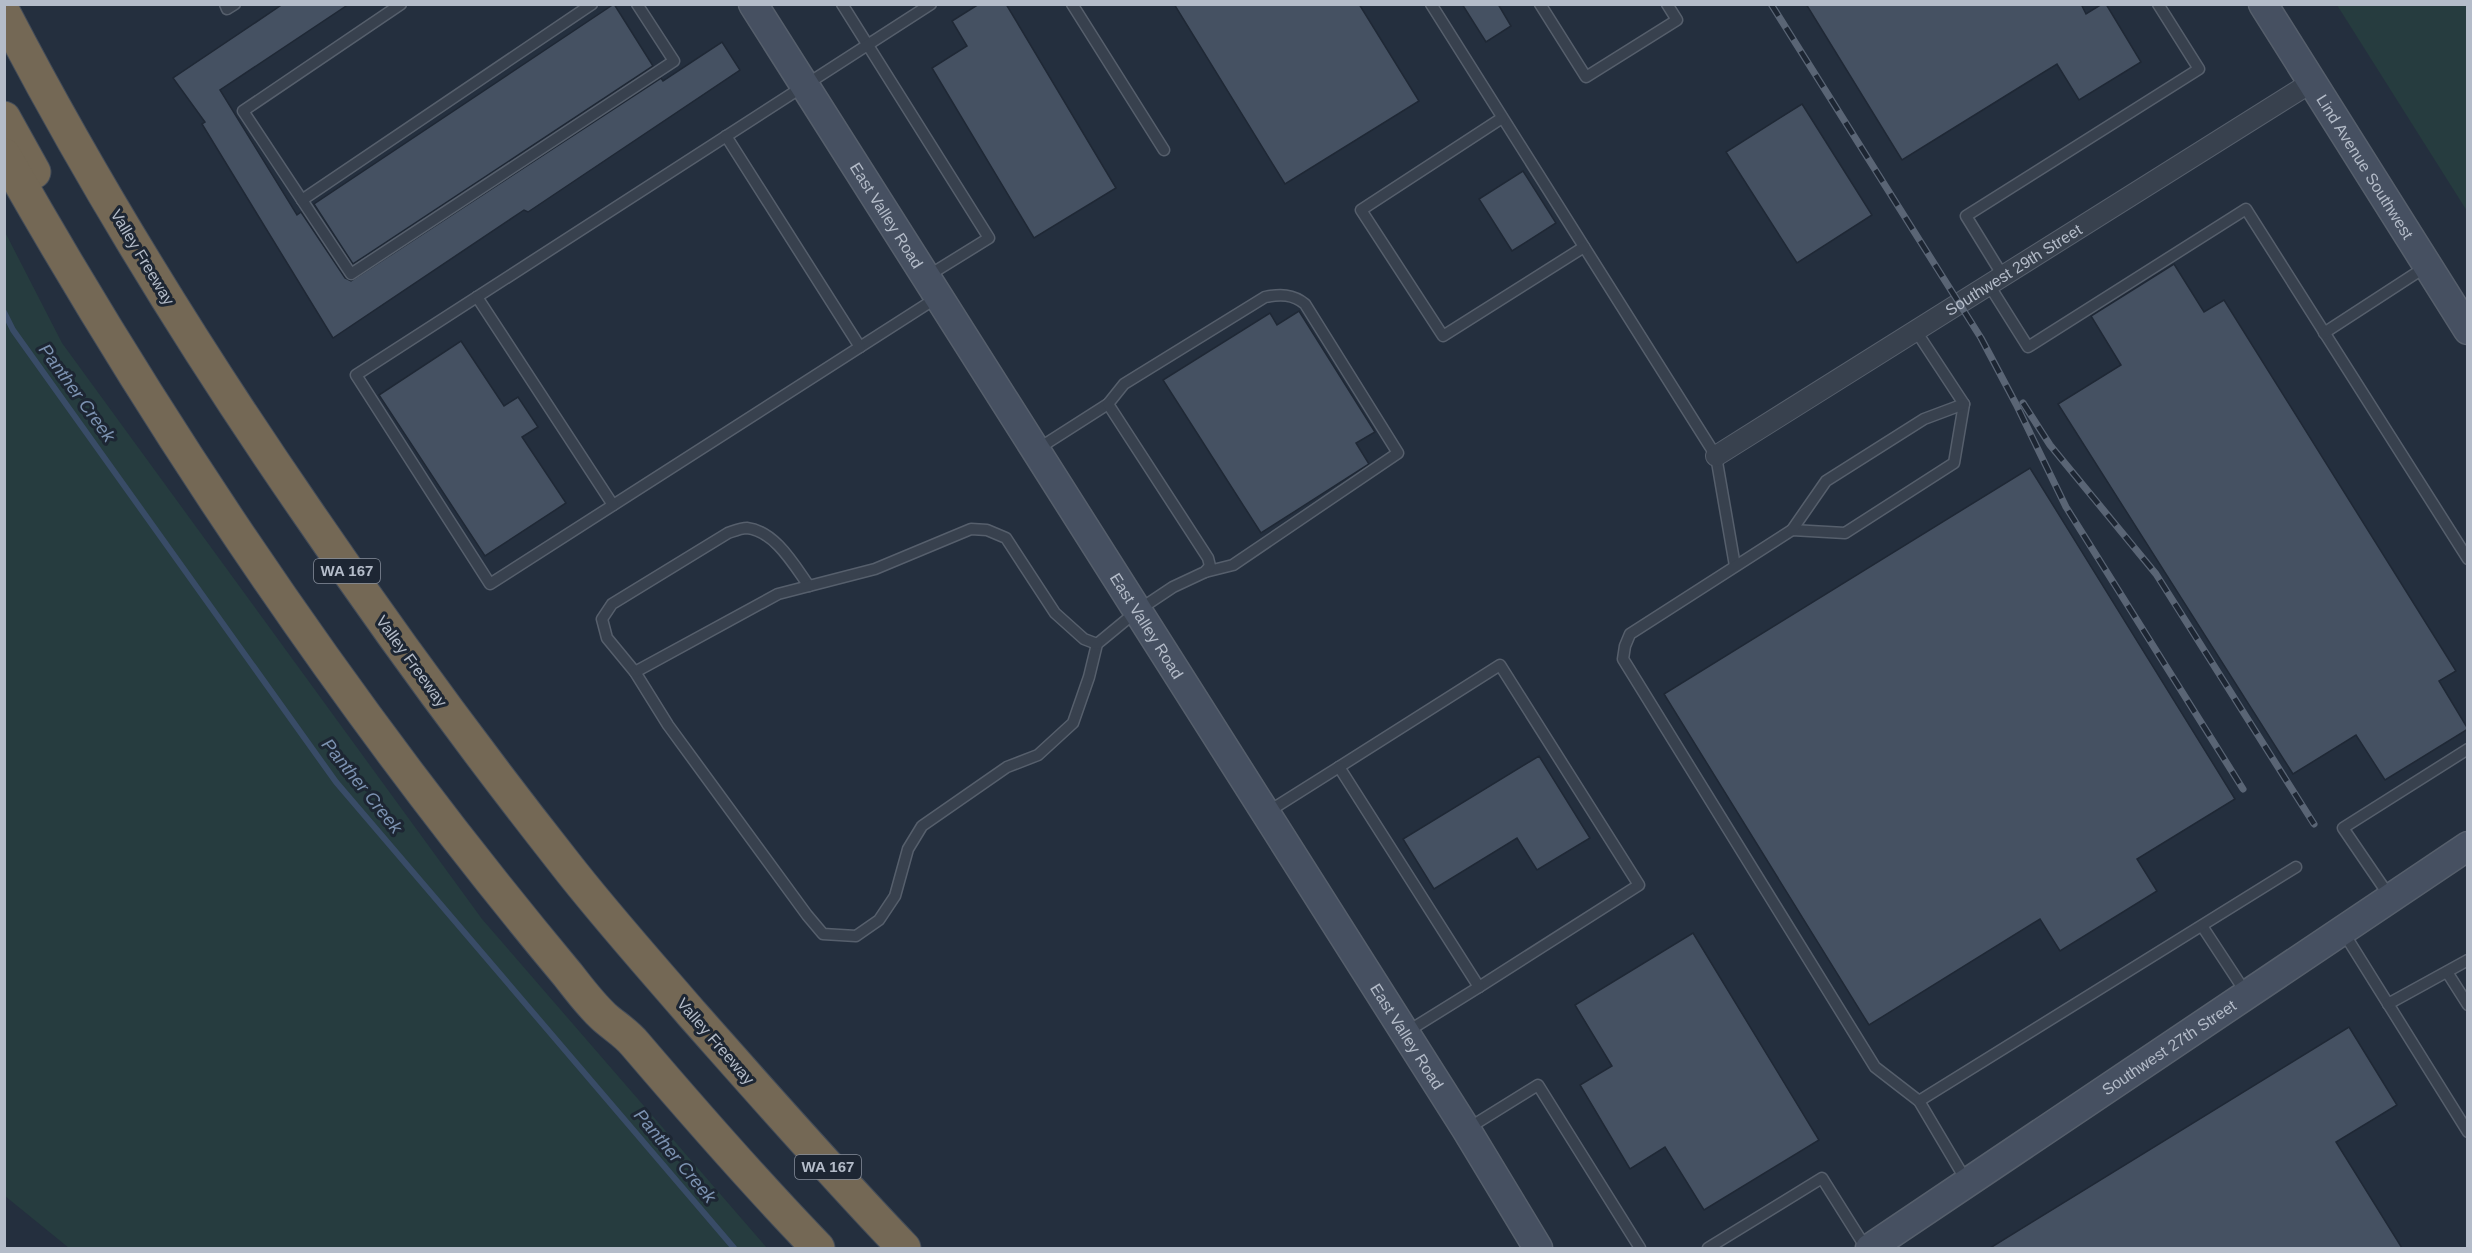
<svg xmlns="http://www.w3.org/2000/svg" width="2472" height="1253" font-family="Arial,sans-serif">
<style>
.green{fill:#263c3f}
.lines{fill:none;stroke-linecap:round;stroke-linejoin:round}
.stream{stroke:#394c67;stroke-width:6}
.building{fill:#455162;stroke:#1f2835;stroke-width:1.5}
.lane-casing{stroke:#565f6c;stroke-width:13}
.street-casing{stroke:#565f6c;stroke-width:22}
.secondary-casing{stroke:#565f6c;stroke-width:31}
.highway-casing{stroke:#434c59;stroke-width:35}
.lane{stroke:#38414e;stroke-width:10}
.street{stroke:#38414e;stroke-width:20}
.secondary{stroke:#465061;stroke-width:28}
.highway{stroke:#746855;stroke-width:33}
.rail-casing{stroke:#5a6575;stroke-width:7}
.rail{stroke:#1d2633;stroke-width:4.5;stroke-dasharray:14;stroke-linecap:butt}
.labels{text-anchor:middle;stroke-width:6;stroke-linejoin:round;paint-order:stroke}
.shield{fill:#1d2633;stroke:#878f9c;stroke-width:1.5}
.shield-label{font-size:15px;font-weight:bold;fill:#b4bcc9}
.street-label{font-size:16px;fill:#b4bcc9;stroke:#1d2633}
.water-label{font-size:18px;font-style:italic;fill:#7c92b1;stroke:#1d2633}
</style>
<rect width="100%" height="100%" fill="#242f3e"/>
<g class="green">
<polygon points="2337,5 2467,5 2467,211"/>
<polygon points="5,232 62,343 482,919 767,1248 69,1248 5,1196"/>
</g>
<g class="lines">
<polyline class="stream" points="4,312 13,330 336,782 734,1248"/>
</g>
<g class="building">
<polygon points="283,4 349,4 220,90 297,215 301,212 345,278 351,281 661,78 663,81 722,42 740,70 528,212 524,210 333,338 202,124 205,122 173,78"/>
<polygon points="614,4 653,66 353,264 314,204"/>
<polygon points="979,4 1006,4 1116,188 1034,238 932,68 967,46 952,21"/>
<polygon points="1174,4 1359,4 1419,101 1285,184"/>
<polygon points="1462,4 1498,4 1511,26 1486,42"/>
<polygon points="1806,4 2081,4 2086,14 2102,4 2106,4 2141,62 2079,100 2057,64 1902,160"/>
<polygon points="1802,104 1872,215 1797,263 1726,152"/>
<polygon points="1523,171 1556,223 1512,251 1479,199"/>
<polygon points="2174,264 2204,312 2224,300 2456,671 2439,681 2468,729 2385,780 2356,735 2293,774 2058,404 2121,365 2091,316"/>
<polygon points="1299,311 1375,432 1356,443 1369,464 1261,533 1163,380 1270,313 1277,325"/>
<polygon points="461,341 504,406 518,397 538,427 522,437 566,503 485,556 379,395"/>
<polygon points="2030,468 2235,799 2137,859 2157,891 2060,951 2040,919 1869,1025 1664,694"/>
<polygon points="1539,756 1590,838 1537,870 1517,838 1434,889 1403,839"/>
<polygon points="1693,933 1819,1140 1704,1210 1665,1147 1630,1169 1580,1085 1612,1066 1575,1005"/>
<polygon points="2349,1027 2397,1105 2336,1142 2402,1248 1990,1248"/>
</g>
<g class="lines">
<defs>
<g id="lane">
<polyline points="225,4 227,9 235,4"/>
<polyline points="401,4 243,111 351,274 674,61 637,4"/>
<polyline points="842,4 989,238 926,277"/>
<polyline points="931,4 356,375 490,584 938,297"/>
<polyline points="1072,4 1164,150"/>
<polyline points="1431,4 1716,456 1735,566"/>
<polyline points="1540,4 1586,77 1677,20 1667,4"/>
<polyline points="1502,118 1361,210 1443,336 1584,247"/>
<polyline points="726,136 860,347"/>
<polyline points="302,200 592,4"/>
<polyline points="2003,276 1966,216 2199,69 2158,4"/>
<polyline points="1989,285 2028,347 2246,209 2468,559"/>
<polyline points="477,297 613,505"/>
<polyline points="1916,331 1964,404 1954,463 1845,533 1792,530 1630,634 1625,646 1623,659 1875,1067 1919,1101 1967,1182"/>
<polyline points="2324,333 2427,266"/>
<path d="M 1036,450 L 1108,404 L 1124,384 L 1265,297 C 1280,294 1293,294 1305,304 L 1398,453 L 1233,565 L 1205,572"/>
<polyline points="1792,530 1826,481 1924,419 1964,404"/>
<path d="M 809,586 C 794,565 775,531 747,528 C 741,528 734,531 728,533 L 612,604 L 602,619 L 607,638 L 635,672 L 668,725 L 807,915 L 823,934 L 856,936 L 879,920 L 895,896 L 908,849 L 922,826 L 1007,767 L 1038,755 L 1073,723 L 1089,677 L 1097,644 L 1137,611 L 1173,587 L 1205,572 L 1210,566 L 1208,558 L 1108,404"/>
<polyline points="635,672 778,594 875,569 971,529 987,530 1006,538 1055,613 1084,639 1097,644"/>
<polyline points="1339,767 1500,665 1639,885 1479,987"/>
<polyline points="1266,813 1339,767 1479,987 1405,1033"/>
<polyline points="2390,897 2343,828 2468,749"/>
<polyline points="2202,926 2246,993"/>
<polyline points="2342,930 2468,1132"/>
<polyline points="2447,972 2468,1005"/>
<polyline points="2388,1004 2468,960"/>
<polyline points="1919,1101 2296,867"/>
<polyline points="1467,1129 1538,1085 1640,1248"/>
<polyline points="1708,1248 1822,1178 1866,1248"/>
</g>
<g id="street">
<path id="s1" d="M 1716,456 L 2312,82"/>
</g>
<g id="secondary">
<path id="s2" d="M 753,4 L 1466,1129 L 1538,1248"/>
<path id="s3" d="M 2263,4 L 2468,330"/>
<path id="s4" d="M 1870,1248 L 2468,846"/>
</g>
<g id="highway">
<path d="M 4,13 C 94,186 197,352 308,513 C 389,632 474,748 563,861 C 604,914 649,964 692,1014 C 762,1093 831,1172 904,1248"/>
<polyline points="4,118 34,172"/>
<path d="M 4,155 C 168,444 355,720 568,975 C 579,989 590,1004 604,1017 C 614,1026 626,1033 635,1044 C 694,1113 754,1182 818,1248"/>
</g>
</defs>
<use href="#lane" class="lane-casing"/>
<use href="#street" class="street-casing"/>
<use href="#secondary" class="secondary-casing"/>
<use href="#highway" class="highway-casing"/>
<use href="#lane" class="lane"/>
<use href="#street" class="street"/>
<use href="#secondary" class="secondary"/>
<use href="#highway" class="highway"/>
<defs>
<g id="rail">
<polyline points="1771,4 1981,338 2016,404 2066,507 2243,789"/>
<polyline points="2023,403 2050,445 2156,574 2314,824"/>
</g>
</defs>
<use href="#rail" class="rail-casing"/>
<use href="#rail" class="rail"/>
</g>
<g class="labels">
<g class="shield">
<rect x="314" y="559" width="66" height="24" rx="4.5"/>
<rect x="795" y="1155" width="66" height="24" rx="4.5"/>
</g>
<g class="shield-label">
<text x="347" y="576">WA 167</text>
<text x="828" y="1172">WA 167</text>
</g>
<g class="street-label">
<text dy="6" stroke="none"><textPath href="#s3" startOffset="192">Lind Avenue Southwest</textPath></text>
<text dy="6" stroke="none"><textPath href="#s2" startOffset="250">East Valley Road</textPath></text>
<text transform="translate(143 257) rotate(59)" y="6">Valley Freeway</text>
<text dy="6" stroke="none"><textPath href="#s1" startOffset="351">Southwest 29th Street</textPath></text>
<text dy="6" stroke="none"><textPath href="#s2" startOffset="736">East Valley Road</textPath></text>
<text transform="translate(412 661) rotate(54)" y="6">Valley Freeway</text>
<text dy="6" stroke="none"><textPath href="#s2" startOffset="1222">East Valley Road</textPath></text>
<text transform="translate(716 1041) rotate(49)" y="6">Valley Freeway</text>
<text dy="6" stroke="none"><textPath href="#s4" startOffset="360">Southwest 27th Street</textPath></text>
</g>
<g class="water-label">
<text transform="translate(77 393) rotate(54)" y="6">Panther Creek</text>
<text transform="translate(362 786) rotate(51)" y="6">Panther Creek</text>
<text transform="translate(675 1156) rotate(50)" y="6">Panther Creek</text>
</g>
</g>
<rect width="2472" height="1253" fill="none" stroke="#b4bcc9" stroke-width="12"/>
</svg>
